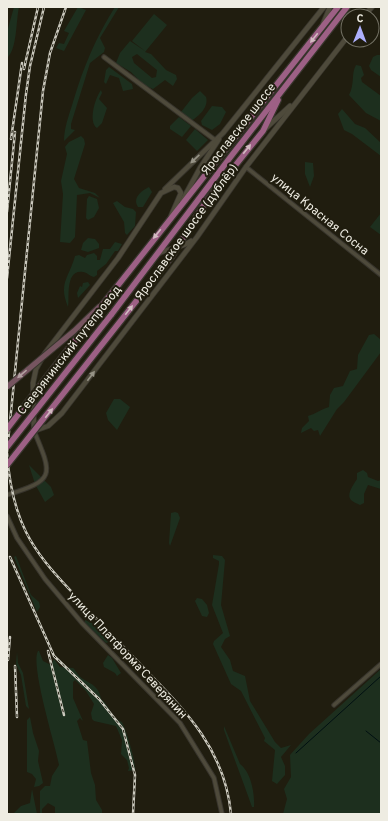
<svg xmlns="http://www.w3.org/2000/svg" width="388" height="821" font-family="Overpass,sans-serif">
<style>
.green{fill:#1d2f1e;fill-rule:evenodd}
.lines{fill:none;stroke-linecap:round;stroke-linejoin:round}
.stream{stroke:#000f11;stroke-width:1}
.minor-casing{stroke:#38352d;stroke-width:5.5}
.tertiary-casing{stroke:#38352d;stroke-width:6}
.primary-casing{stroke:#38352d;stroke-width:8}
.minor{stroke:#4e4a3b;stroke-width:3.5}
.tertiary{stroke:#4e4a3b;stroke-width:4.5}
.primary{stroke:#9d6085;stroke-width:5.5}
.rail-casing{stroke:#cccabf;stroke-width:2.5}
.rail{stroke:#201d0f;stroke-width:1;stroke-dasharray:3;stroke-linecap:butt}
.secondary-bridge-casing{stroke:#38352d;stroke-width:7;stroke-linecap:butt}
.primary-bridge-casing{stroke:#38352d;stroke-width:8;stroke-linecap:butt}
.secondary-bridge{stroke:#765560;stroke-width:5}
.primary-bridge{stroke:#9d6085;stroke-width:5.5}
.oneway{fill:#d2bbc1}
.oneway2{fill:#969386}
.oneway3{fill:#b2a0a1}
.labels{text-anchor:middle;stroke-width:4;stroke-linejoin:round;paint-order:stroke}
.street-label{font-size:12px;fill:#eeece2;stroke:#201d0f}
</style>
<rect width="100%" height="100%" fill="#201d0f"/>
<g class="green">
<path d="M 14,7 L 19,7 C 16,21 17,48 8,57 L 7,32 Z"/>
<polygon points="78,7 86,10 64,51 56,48 59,43 64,44 69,33 64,31"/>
<path d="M 115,7 L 119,7 L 100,38 L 105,48 L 104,52 L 90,63 L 71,124 L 71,129 L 75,130 L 64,141 C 64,128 69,115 73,102 C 83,68 96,37 115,7 Z"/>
<path d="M 154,14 L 167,25 L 145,52 L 151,54 L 166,70 L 176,75 L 177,79 L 173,86 L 165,80 L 153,89 L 144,85 L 131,72 L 116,63 L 120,53 L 130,41 L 145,51 L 132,41 ZM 137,54 L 157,70 L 156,77 L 152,78 L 134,63 L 132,57 Z"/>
<polygon points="377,55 381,55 381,77 371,70 369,66 373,57"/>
<path d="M 356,65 L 361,66 L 364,75 L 361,78 L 362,82 L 381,96 L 381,121 L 366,113 L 349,95 C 355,84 351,73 356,65 Z"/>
<polygon points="109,67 132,84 133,89 123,91 119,78 110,75 106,84 104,82 106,70"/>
<path d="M 101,90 L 102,93 L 99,99 L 107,108 L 102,123 L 97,128 C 88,122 95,98 101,90 Z"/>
<path d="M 200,91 L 206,97 C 209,107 199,116 191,121 L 181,112 L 192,98 Z"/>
<polygon points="212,106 222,107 226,112 220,124 212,130 202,125 201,121"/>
<polygon points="342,109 355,124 365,128 381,143 381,156 352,134 344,130 338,114"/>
<polygon points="179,117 191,126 182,137 170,129 170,126"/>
<polygon points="195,129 208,140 197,151 186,140"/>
<polygon points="81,136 84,139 85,144 74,179 79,188 95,193 100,198 90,193 77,195 75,237 70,243 60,242 63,194 61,181 67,154 65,147 69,142"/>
<polygon points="305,162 313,163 314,176 310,187 305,174"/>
<path d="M 149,187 L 152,192 L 143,207 L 138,207 C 132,198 141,191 149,187 Z"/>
<polygon points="89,196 97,199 99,208 94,217 88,220 86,218 87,199"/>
<polygon points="117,201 125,207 133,209 136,212 135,226 127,235 125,233 124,222 113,203"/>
<polygon points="381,213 381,235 370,227"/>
<polygon points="88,238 95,239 99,244 99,248 88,252 81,250 83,243"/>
<path d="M 115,242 L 122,244 L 118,251 L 115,251 L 106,264 L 97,271 L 97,275 L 94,277 C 89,276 87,272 83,272 C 64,269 70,301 68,307 C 58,283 69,278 75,256 L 79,255 L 85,258 L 87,255 L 94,253 L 97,256 L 97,260 L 100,260 L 103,249 L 110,249 Z"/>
<polygon points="88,282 90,285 78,298 77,293 80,286 82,287 83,283"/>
<path d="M 374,334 L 381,340 L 381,352 L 344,402 L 337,409 L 320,436 L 318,430 L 314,431 L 311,428 L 301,433 L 302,428 L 309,421 L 308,416 C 316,414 321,409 329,407 L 330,395 L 334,388 L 343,386 L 350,371 L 357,369 L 358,355 L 369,335 Z"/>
<polygon points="114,399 120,399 130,407 117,430 108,420 106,413"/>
<polygon points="29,465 51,487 54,495 45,502 35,484"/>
<path d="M 363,470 L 367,473 L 368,477 L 378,481 L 381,480 L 381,489 L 368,485 L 364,494 L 364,503 L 360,505 C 358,504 353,502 351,500 C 346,494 354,484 357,479 L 357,473 Z"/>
<polygon points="175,512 178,513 180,518 170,546 169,543 171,513"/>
<polygon points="213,555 222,556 225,560 221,605 230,636 225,639 221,647 230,660 233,671 245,676 250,701 275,742 281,748 291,745 281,757 285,766 285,775 277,784 272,781 275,750 264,741 265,738 241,691 231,684 213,644 214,641 223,633 212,605 219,564 219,561 213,558"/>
<polygon points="16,556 31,595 39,602 40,607 37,612 14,557"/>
<polygon points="197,598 202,599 207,605 209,613 207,617 202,616 195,601"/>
<path d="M 85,620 C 95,624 107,631 109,642 L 106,643 L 85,623 Z"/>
<path d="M 38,651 L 39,651 L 43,661 L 51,665 L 54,659 L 60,667 L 73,668 C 75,669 75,671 77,673 C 83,683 99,682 101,699 C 110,706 111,718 122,722 C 127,733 135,758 135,770 L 128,771 L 129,768 L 127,760 L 121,754 L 122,740 L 116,726 L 94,721 L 92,719 L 91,713 L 94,704 L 86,691 L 75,680 L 73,682 L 73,698 L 83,721 L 80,718 L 77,721 L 83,740 L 87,741 L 91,773 L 95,785 L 96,800 L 102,810 L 102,814 L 55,814 L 55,807 L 48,803 L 42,809 L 42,814 L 40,814 L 40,791 L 45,786 L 50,786 L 52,776 L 59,765 C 55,744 30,665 38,651 Z"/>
<polygon points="17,652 18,663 23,673 29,709 26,706 21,675 16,664"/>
<polygon points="108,655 112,658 121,673 117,676 115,673 104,667 103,663"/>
<polygon points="381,669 381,814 283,814 287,799 284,789 291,777 290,755 309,734"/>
<polygon points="30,717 33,733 39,751 38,761 43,783 39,786 34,787 36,779 32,774 27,772 27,720"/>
<path d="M 224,726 L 240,764 C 251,772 255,794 254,807 L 252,807 C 243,781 233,756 224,730 Z"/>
<polygon points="32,789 37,814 13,814 21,806 30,803"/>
</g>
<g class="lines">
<g class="stream">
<polyline points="366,731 381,743"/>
<polyline points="296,753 381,676"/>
</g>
<defs>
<g id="minor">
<polyline points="104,57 215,140"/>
<polyline points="246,167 381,275"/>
<path d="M 7,495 C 55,480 53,476 34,431"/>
<polyline points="7,516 17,538 45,579 82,623 180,723 214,778 222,814"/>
<polyline points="334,705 381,664"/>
</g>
<g id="tertiary">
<polyline points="364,16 372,7"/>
<polyline points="323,24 330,7"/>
<polyline points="265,129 290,106"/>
<polyline points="165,189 223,133 324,7"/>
<polyline points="182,201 200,168 219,139"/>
<polyline points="171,216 181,193 178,188 174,187 161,193 118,258 45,353 36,369 33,383 34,431 48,426 62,413 197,237 246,167 348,36"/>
<path d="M 158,254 C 168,247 181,249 191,241"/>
</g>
<g id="primary">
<polyline points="206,202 263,131 278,100"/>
<polyline points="104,303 338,7"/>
<polyline points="111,315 232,155 347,7"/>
</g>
</defs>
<use href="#minor" class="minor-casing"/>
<use href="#tertiary" class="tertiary-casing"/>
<use href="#primary" class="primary-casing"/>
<use href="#minor" class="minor"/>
<use href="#tertiary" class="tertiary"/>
<use href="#primary" class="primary"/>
<defs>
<g id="rail">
<polyline points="24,69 38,7"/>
<polyline points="11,139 22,63"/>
<polyline points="7,212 15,132"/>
<polyline points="7,278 26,94 30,66 44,7"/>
<polyline points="7,452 43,91 50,53 66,7"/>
<path d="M 7,453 C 9,481 14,508 26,532 C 37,554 53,572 70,590 C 93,616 118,641 143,667 C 186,711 225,750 231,814"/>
<polyline points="10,557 54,656 99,699 123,729 135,775 133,814"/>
<polyline points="48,651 64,715"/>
<polyline points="8,660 10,637"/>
<polyline points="15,666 17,717"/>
</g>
</defs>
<use href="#rail" class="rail-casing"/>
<use href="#rail" class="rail"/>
<defs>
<polyline id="secondary-bridge" points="7,387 74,331 100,306"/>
<g id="primary-bridge">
<polyline points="7,429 104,303"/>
<polyline points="7,447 111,315"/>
<polyline points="7,465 171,257 206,202"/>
</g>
</defs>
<use href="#secondary-bridge" class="secondary-bridge-casing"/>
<use href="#primary-bridge" class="primary-bridge-casing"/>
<use href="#secondary-bridge" class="secondary-bridge"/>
<use href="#primary-bridge" class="primary-bridge"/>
</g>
<defs><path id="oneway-solid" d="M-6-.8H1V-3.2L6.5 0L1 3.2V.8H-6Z"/></defs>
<g class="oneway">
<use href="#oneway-solid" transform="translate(314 38) rotate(128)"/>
<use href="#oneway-solid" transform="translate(247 149) rotate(-51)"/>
<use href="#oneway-solid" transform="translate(157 234) rotate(129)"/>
<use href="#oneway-solid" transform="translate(129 310) rotate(-52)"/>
<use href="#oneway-solid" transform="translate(49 413) rotate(-52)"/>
</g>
<g class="oneway2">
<use href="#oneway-solid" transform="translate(195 159) rotate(137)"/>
<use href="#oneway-solid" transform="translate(91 376) rotate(-53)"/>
</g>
<use class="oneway3" href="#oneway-solid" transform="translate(22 374) rotate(140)"/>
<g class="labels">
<g class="street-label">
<text transform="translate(238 129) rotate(-52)" y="4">Ярославское шоссе</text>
<text transform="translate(320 214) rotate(39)" y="4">улица Красная Сосна</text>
<text transform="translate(186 232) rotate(-54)" y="4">Ярославское шоссе (дублёр)</text>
<text transform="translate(69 350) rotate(-52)" y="4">Северянинский путепровод</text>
<text transform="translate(128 655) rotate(47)" y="4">улица Платформа Северянин</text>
</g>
</g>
<rect width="388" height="821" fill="none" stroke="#eeece2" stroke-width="16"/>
<g transform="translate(360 28) rotate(1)"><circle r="19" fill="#201d0f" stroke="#727063"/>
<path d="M0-3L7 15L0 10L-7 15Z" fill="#adaffb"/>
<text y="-6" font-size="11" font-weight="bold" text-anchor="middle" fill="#eeece2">С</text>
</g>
</svg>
